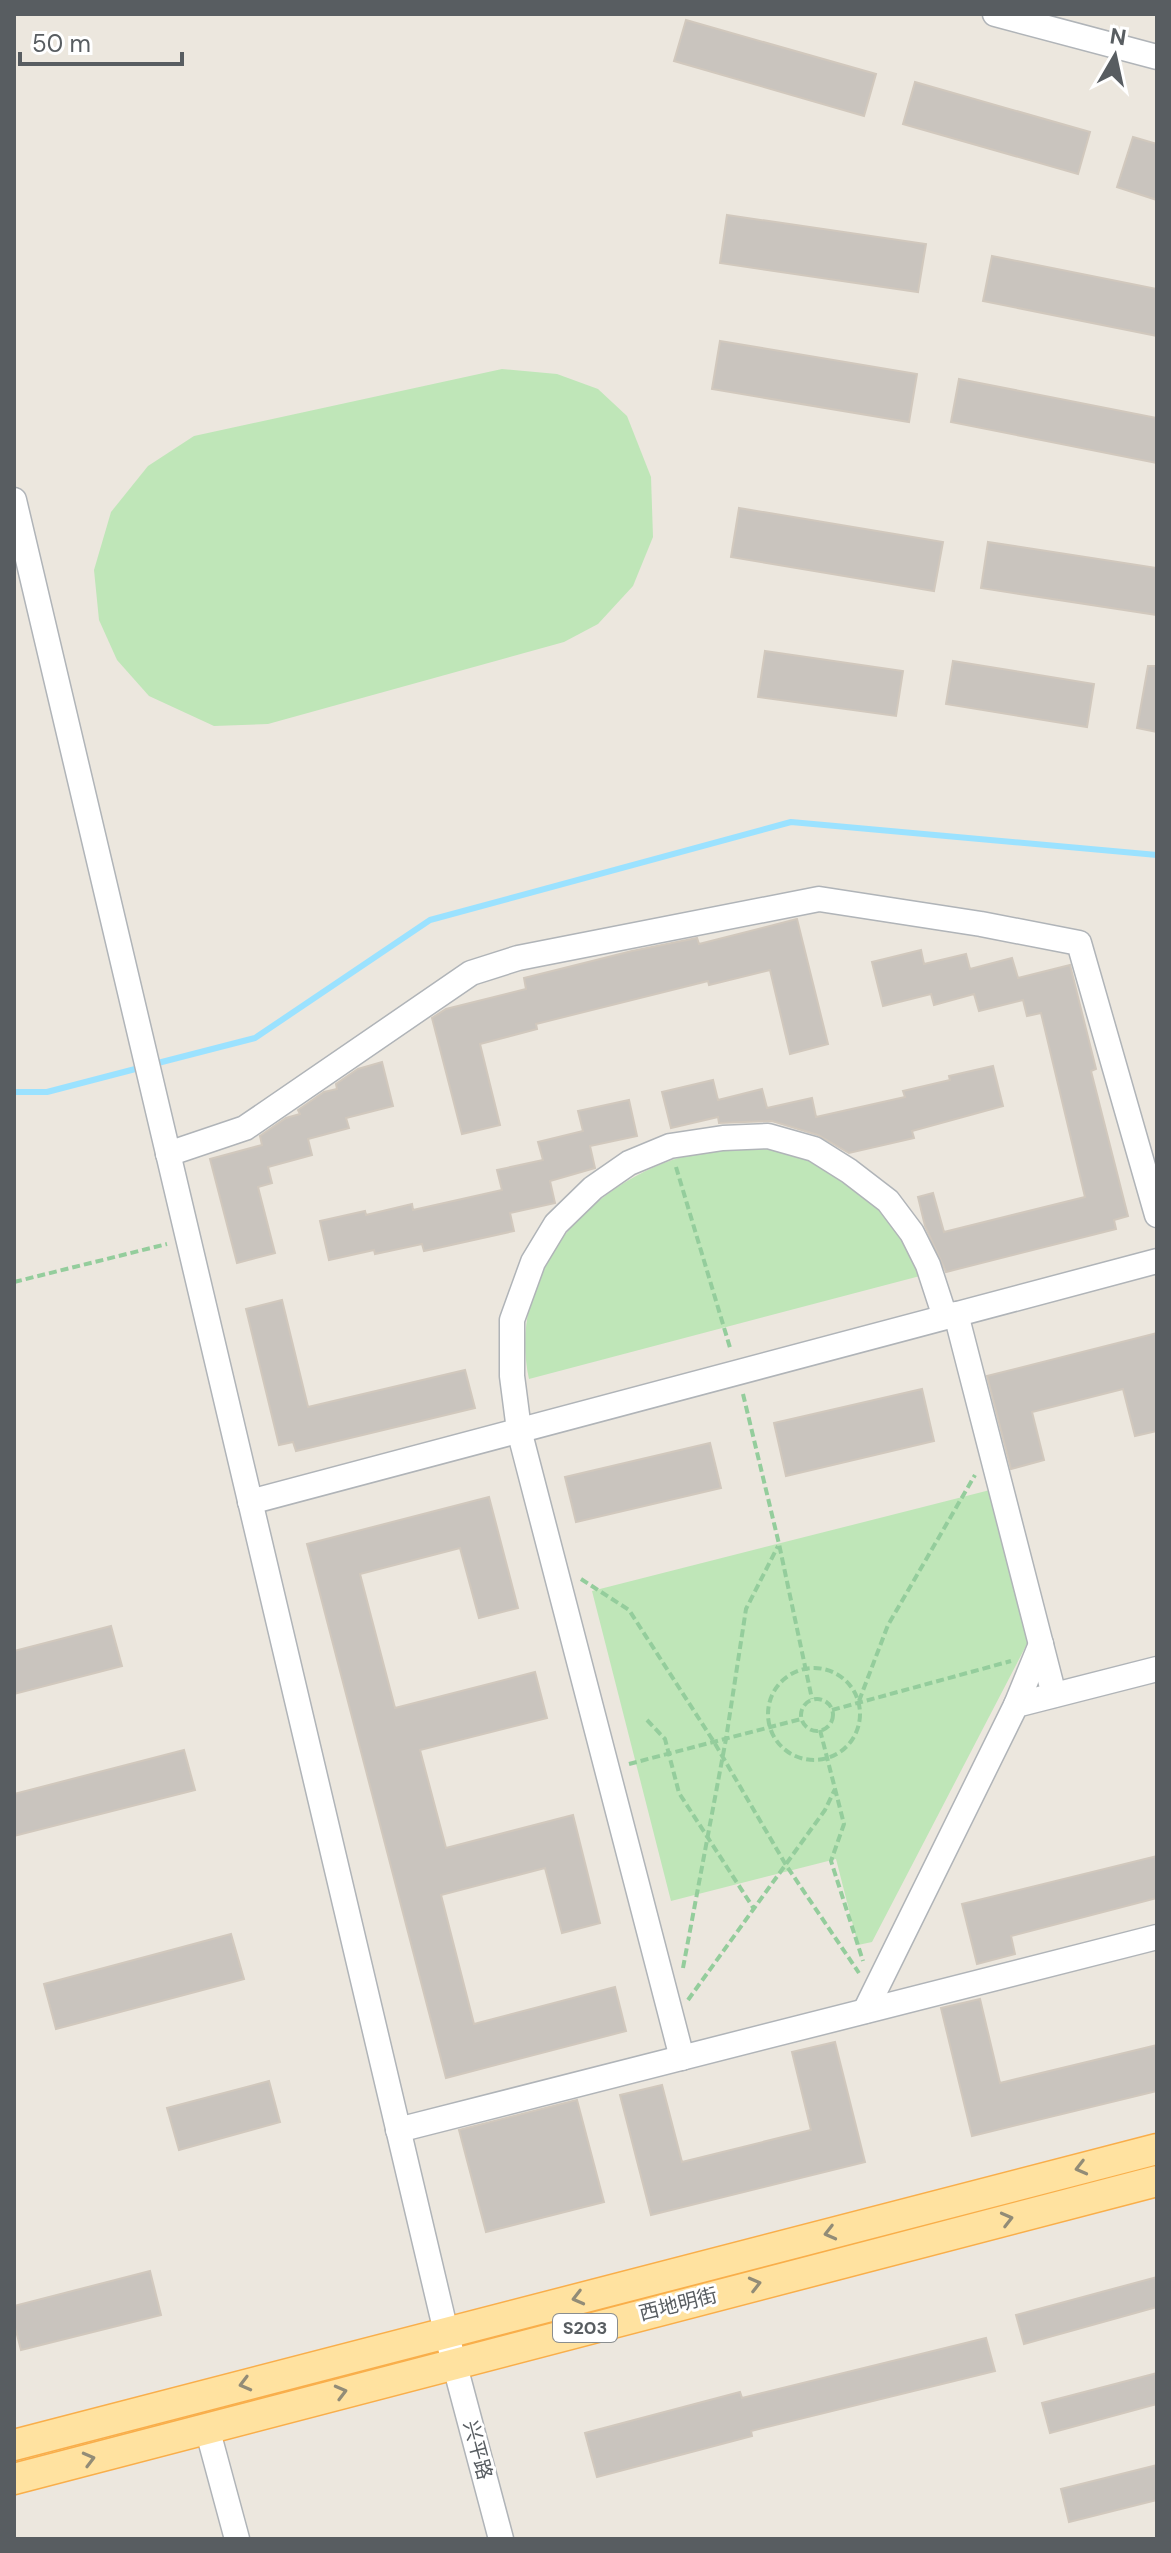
<svg xmlns="http://www.w3.org/2000/svg" width="1171" height="2553" font-family="'DM Sans','Noto Sans SC',sans-serif">
<style>
.green{fill:#bfe6b8}
.lines{fill:none;stroke-linecap:round;stroke-linejoin:round}
.stream{stroke:#9be2ff;stroke-width:6}
.building{fill:#c9c4be;stroke:#d1c8bd;stroke-width:2}
.minor-casing{stroke:#b0b4b8;stroke-width:27}
.major-casing{stroke:#f9ae4a;stroke-width:33}
.path{stroke:#94cd9c;stroke-width:4;stroke-dasharray:8 4;stroke-linecap:butt}
.minor{stroke:#fff;stroke-width:24}
.major{stroke:#ffe2a0;stroke-width:30}
.oneway{stroke:#928c77}
.labels{text-anchor:middle;stroke-width:6;stroke-linejoin:round;paint-order:stroke}
.shield{fill:#fff;stroke:#8a8e90;stroke-width:2}
.shield-label{font-size:18px;font-weight:bold;fill:#585d61}
.street-label{font-size:20px;fill:#585d61;stroke:#fff}
</style>
<rect width="100%" height="100%" fill="#ece7de"/>
<g class="green">
<polygon points="502,369 557,374 598,389 627,416 651,477 653,537 633,586 598,624 564,642 268,724 214,726 149,696 117,660 99,620 94,570 111,512 148,466 194,436"/>
<path d="M 744,1148 C 758,1149 774,1149 787,1153 C 835,1166 883,1204 910,1247 C 915,1255 917,1267 920,1276 L 529,1379 C 508,1281 577,1197 664,1163 C 689,1153 717,1151 744,1148 Z"/>
<polygon points="990,1490 1029,1640 872,1942 858,1945 836,1859 671,1901 592,1591"/>
</g>
<g class="lines">
<g class="stream">
<polyline points="154,1064 255,1038 430,920 791,822 1157,855"/>
<polyline points="14,1092 47,1092 143,1067"/>
</g>
</g>
<g class="building">
<polygon points="686,20 876,74 864,116 674,61"/>
<polygon points="915,82 1090,132 1078,174 903,124"/>
<polygon points="1133,137 1157,144 1157,200 1117,187"/>
<polygon points="727,215 926,244 918,292 720,263"/>
<polygon points="992,256 1157,289 1157,336 983,301"/>
<polygon points="720,341 917,374 909,422 712,389"/>
<polygon points="959,379 1157,418 1157,463 951,422"/>
<polygon points="739,508 943,542 934,591 731,557"/>
<polygon points="988,542 1157,568 1157,615 981,588"/>
<polygon points="765,651 903,671 896,716 758,697"/>
<polygon points="953,661 1094,684 1087,727 946,704"/>
<polygon points="1148,666 1157,666 1157,732 1137,728"/>
<polygon points="797,919 828,1044 790,1054 770,970 709,985 708,981 536,1024 537,1029 480,1044 500,1125 462,1134 432,1018 446,1009 526,989 524,978 632,951 697,938 699,944"/>
<polygon points="921,950 924,964 966,954 970,969 1012,958 1018,978 1070,965 1096,1069 1091,1071 1128,1216 1114,1220 1116,1229 946,1272 925,1226 918,1197 933,1193 944,1232 1085,1197 1041,1013 1027,1016 1023,1000 979,1011 974,994 934,1005 931,994 883,1006 872,962"/>
<polygon points="382,1062 393,1106 346,1118 349,1128 308,1139 312,1155 268,1167 272,1183 258,1187 275,1253 237,1263 210,1159 262,1145 260,1136 286,1118 300,1114 298,1110 324,1092 337,1089 336,1084 358,1069"/>
<polygon points="993,1066 1003,1106 912,1131 914,1138 849,1153 818,1135 772,1121 719,1123 718,1117 671,1128 662,1092 713,1080 718,1100 762,1089 767,1108 812,1098 816,1117 905,1097 903,1091 950,1080 949,1076"/>
<polygon points="629,1100 637,1136 590,1146 595,1168 550,1181 555,1203 510,1213 514,1231 424,1251 422,1244 375,1254 374,1250 329,1260 320,1221 365,1211 366,1215 412,1204 413,1210 502,1190 497,1170 543,1160 538,1142 583,1131 578,1111"/>
<polygon points="282,1300 308,1407 465,1370 475,1408 296,1451 293,1442 279,1445 246,1309"/>
<polygon points="1157,1333 1157,1431 1135,1436 1123,1389 1032,1412 1044,1460 1011,1469 987,1376"/>
<polygon points="922,1389 934,1441 786,1476 774,1423"/>
<polygon points="710,1443 721,1488 576,1522 565,1477"/>
<polygon points="489,1497 518,1608 479,1618 460,1548 360,1574 395,1708 535,1672 547,1718 420,1750 446,1848 573,1815 600,1923 562,1933 545,1868 441,1895 474,2024 615,1987 626,2031 446,2078 307,1544"/>
<polygon points="111,1626 122,1666 14,1694 14,1651"/>
<polygon points="184,1750 195,1790 14,1836 14,1794"/>
<polygon points="1157,1856 1157,1898 1011,1936 1015,1954 977,1964 962,1904"/>
<polygon points="231,1934 244,1979 56,2029 44,1984"/>
<polygon points="980,1999 1000,2083 1157,2045 1157,2091 972,2136 941,2008"/>
<polygon points="835,2042 865,2162 651,2215 620,2095 662,2085 682,2162 811,2130 792,2052"/>
<polygon points="269,2081 280,2122 179,2150 167,2108"/>
<polygon points="577,2100 604,2202 486,2232 459,2130"/>
<polygon points="150,2271 161,2315 21,2350 14,2323 14,2306"/>
<polygon points="1157,2277 1157,2307 1024,2344 1016,2315"/>
<polygon points="986,2338 995,2371 751,2431 752,2436 597,2477 585,2433 740,2392 742,2398"/>
<polygon points="1157,2373 1157,2404 1050,2433 1042,2403"/>
<polygon points="1157,2465 1157,2500 1069,2522 1061,2489"/>
</g>
<g class="lines">
<defs>
<g id="minor">
<polyline points="995,14 1157,57"/>
<polyline points="14,500 446,2332 501,2539"/>
<polyline points="168,1154 245,1128 471,973 518,958 819,899 981,924 1079,943 1157,1215"/>
<polyline points="956,1314 1054,1695"/>
<polyline points="250,1502 1157,1261"/>
<polyline points="1016,1705 1041,1644"/>
<polyline points="865,2011 1016,1705 1157,1669"/>
<polyline points="682,2058 519,1430 512,1376 512,1320 533,1262 556,1224 593,1188 629,1163 670,1146 723,1138 768,1136 814,1149 849,1171 888,1201 912,1233 928,1265 945,1317"/>
<polyline points="398,2130 1157,1937"/>
<polyline points="207,2428 237,2539"/>
</g>
<g id="major">
<polyline points="14,2445 1157,2149"/>
<polyline points="14,2479 1157,2181"/>
</g>
</defs>
<use href="#minor" class="minor-casing"/>
<use href="#major" class="major-casing"/>
<g class="path">
<polyline points="676,1167 731,1351"/>
<polyline points="14,1282 167,1244"/>
<polyline points="743,1394 779,1544 812,1699"/>
<polyline points="581,1579 629,1610 714,1742 786,1865 859,1973"/>
<circle cx="814" cy="1714" r="46"/>
<circle cx="817" cy="1715" r="16"/>
<polyline points="859,1701 888,1625 975,1475"/>
<polyline points="832,1710 1011,1661"/>
<polyline points="647,1720 665,1739 679,1793 754,1909"/>
<polyline points="820,1730 844,1824 831,1861 863,1961"/>
<polyline points="629,1764 801,1719"/>
<polyline points="683,1968 726,1739 746,1609 778,1546"/>
<polyline points="688,2000 825,1810 835,1789"/>
</g>
<use href="#minor" class="minor"/>
<use href="#major" class="major"/>
</g>
<defs><path id="oneway-chevron" d="M-2-3.5L2.5 0L-2 3.5" fill="none" stroke-width="1.6" stroke-linecap="round" stroke-linejoin="round" transform="scale(2)"/></defs>
<g class="oneway">
<use href="#oneway-chevron" transform="translate(1081 2168) rotate(166)"/>
<use href="#oneway-chevron" transform="translate(1007 2219) rotate(-14)"/>
<use href="#oneway-chevron" transform="translate(830 2233) rotate(166)"/>
<use href="#oneway-chevron" transform="translate(755 2284) rotate(-14)"/>
<use href="#oneway-chevron" transform="translate(578 2298) rotate(166)"/>
<use href="#oneway-chevron" transform="translate(245 2384) rotate(165)"/>
<use href="#oneway-chevron" transform="translate(341 2392) rotate(-15)"/>
<use href="#oneway-chevron" transform="translate(89 2459) rotate(-15)"/>
</g>
<g class="labels">
<rect class="shield" x="553" y="2314" width="64" height="28" rx="6"/>
<g class="shield-label">
<text x="585" y="2334">S203</text>
</g>
<g class="street-label">
<text transform="translate(678 2304) rotate(-14)" y="7">西地明街</text>
<text transform="translate(478 2450) rotate(75)" y="7">兴平路</text>
</g>
</g>
<rect width="1171" height="2553" fill="none" stroke="#585d61" stroke-width="32"/>
<g transform="translate(1115 56) rotate(9)" stroke="#ffffff" stroke-width="6" paint-order="stroke">
<path d="M0-6L14 30L0 20L-14 30Z" fill="#585d61"/>
<text y="-12" font-size="22" font-weight="bold" text-anchor="middle" fill="#585d61">N</text>
</g>
<path d="M20 52v12h162v-12" fill="none" stroke="#585d61" stroke-width="4"/>
<text x="32" y="52" font-size="24" fill="#585d61" stroke="#ffffff" stroke-width="6" paint-order="stroke">50 m</text>
</svg>
